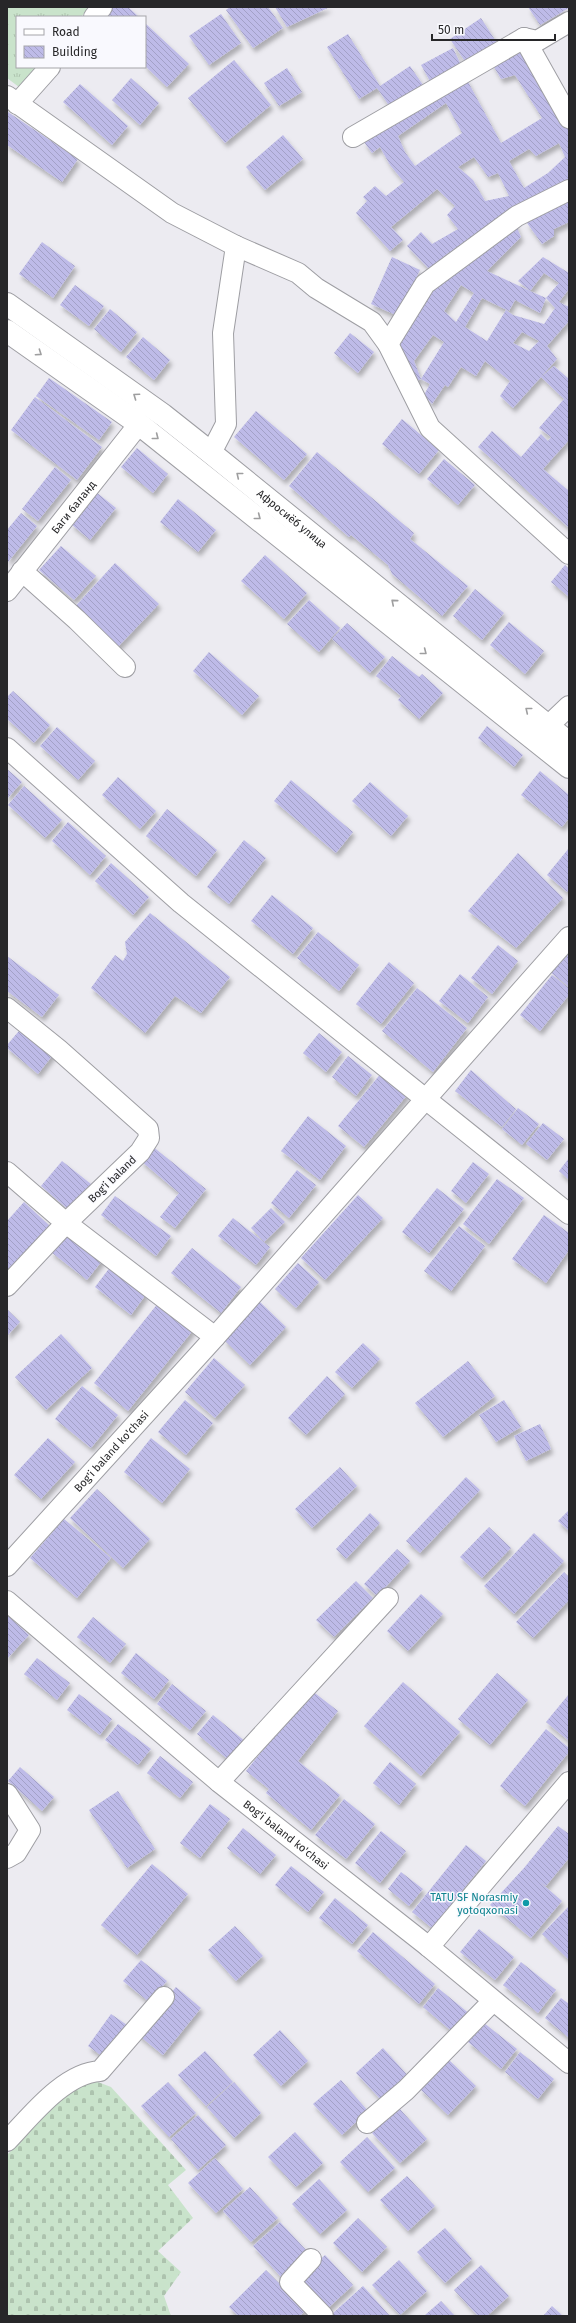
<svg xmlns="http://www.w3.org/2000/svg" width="576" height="2323" font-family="'Fira Sans',sans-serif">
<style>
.grass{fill:url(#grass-tufts)}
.cemetery{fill:url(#cemetery-stones)}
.building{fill:url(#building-back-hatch);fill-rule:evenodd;filter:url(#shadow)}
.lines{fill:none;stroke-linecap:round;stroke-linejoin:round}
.minor-casing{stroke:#9e9ea3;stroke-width:22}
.primary-casing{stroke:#9e9ea3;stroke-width:24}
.minor{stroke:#fff;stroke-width:20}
.primary{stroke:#fff;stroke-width:22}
.oneway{stroke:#9e9e9f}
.culture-dot{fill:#0f9aa8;stroke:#f9f9fe;stroke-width:1.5}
.labels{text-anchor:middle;stroke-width:3;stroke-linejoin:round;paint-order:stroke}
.street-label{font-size:11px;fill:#272729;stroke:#f9f9fe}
.culture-label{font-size:11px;fill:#0d838f;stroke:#f9f9fe;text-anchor:end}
</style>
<defs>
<pattern id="grass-tufts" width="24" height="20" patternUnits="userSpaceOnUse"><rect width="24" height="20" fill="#c9e3cb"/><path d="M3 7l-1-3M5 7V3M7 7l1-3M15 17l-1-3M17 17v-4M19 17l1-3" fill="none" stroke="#adc3ae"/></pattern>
<pattern id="cemetery-stones" width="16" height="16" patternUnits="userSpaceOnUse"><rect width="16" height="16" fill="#c9e3cb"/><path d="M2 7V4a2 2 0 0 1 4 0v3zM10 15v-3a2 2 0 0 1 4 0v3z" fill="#adc3ae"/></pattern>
<pattern id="building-back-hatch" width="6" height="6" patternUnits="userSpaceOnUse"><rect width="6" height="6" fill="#bebbe8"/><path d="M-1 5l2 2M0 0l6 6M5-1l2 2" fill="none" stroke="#a3a1c7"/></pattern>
<filter id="shadow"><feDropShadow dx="2.5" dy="4.5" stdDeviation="2" flood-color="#0004"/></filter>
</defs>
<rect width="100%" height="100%" fill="#ecebf1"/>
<polygon class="grass" points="7,7 90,7 81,17 17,17 17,67 37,67 19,87 7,78"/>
<polygon class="cemetery" points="90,2079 111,2087 186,2170 168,2185 193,2218 158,2251 181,2272 164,2296 171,2316 7,2316 7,2155 66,2094"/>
<g class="building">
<polygon points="106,7 128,7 139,17 97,17"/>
<polygon points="230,7 268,7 283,28 253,48 226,10"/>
<polygon points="275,7 330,7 287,27"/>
<polygon points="528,7 569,7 569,8 540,25"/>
<polygon points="221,14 241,43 209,65 189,36"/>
<polygon points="481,18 497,43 466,63 450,39"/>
<polygon points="145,23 189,64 167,87 145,66"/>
<polygon points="348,34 380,86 410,66 423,85 390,107 377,88 359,99 327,47"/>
<path d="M 521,47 L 569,131 L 569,184 L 506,213 L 444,256 L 430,270 L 407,246 L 421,232 L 432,244 L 458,229 L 447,215 L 455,206 L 437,189 L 391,227 L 403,240 L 390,251 L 356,213 L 367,201 L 363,197 L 375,186 L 386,196 L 404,182 L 390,165 L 380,147 L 372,153 L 364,142 L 466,78 L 501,143 L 542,118 L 515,75 L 501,79 L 490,60 ZM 446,103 L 462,133 L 415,166 L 405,152 L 398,136 ZM 559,143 L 565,157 L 548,173 L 524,188 L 509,161 L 529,149 L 536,156 ZM 474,157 L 488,177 L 498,173 L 509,196 L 485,201 L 473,180 L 458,167 Z"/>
<polygon points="453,48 462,67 431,83 421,65"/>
<polygon points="234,60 271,105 225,143 188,98"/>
<polygon points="287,68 302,92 279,106 264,83"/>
<polygon points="131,78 159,103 140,125 112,100"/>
<polygon points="80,84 128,126 112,145 63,102"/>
<polygon points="8,112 78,159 62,182 7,145"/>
<polygon points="283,135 303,159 265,190 246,167"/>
<polygon points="569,197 569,222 554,229 554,236 542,244 527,223"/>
<path d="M 514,221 L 521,237 L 487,271 L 530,291 L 518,281 L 543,257 L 569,273 L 569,289 L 559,302 L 569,307 L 569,321 L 547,346 L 557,359 L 541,377 L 554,366 L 569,379 L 569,440 L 543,469 L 569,491 L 569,528 L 478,447 L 492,431 L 521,457 L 541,434 L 548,441 L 551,437 L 539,428 L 564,399 L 541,377 L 513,408 L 500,396 L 510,381 L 485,361 L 476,376 L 461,367 L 448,387 L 445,385 L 432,404 L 424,395 L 430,384 L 421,379 L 444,342 L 433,335 L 414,361 L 421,379 L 415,382 L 398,347 L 413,318 L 446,273 ZM 544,273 L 559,283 L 546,298 L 555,308 L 544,324 L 513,315 L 506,310 L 487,341 L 465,327 L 482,298 L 509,311 L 515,300 L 540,313 L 546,298 L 530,291 ZM 461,285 L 474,293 L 456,322 L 444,311 ZM 522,332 L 539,341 L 529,351 L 513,343 Z"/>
<polygon points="42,242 75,266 53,298 19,274"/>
<polygon points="392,257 420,270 398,316 371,304"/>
<polygon points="75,285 104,306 89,326 60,305"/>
<polygon points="110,309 137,332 121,352 94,329"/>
<polygon points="350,333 374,352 358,373 334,353"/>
<polygon points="143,337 170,360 154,380 126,357"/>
<polygon points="49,378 112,422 99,440 36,396"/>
<polygon points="35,397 102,447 77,480 11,430"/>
<polygon points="256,411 307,454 284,480 234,437"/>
<polygon points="402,419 439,450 419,474 382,444"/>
<polygon points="137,448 168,474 153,493 121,467"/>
<polygon points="317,452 414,533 410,539 468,586 442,616 392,574 388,565 351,535 349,537 289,486"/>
<polygon points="444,459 475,485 458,505 427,479"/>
<polygon points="55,467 71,480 38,521 22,509"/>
<polygon points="96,492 116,508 90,540 71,524"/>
<polygon points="178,499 216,530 198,552 160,522"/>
<polygon points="21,513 37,526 8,562 7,530"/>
<polygon points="61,546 96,576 74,600 39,570"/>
<polygon points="265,555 307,593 284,619 241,581"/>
<polygon points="115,563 159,604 114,651 71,611"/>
<polygon points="565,565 569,569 569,597 551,582"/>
<polygon points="475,589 504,613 482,640 453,616"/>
<polygon points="309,600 340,628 319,652 287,624"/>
<polygon points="509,622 544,651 525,674 490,645"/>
<polygon points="347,623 385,657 370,673 332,639"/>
<polygon points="209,652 259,696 242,715 193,671"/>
<polygon points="392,656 419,677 422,674 443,693 419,719 398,700 401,696 376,676"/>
<polygon points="13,691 50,725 34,743 7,719 7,697"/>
<polygon points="487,726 523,755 514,767 478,738"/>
<polygon points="57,727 95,761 78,780 40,746"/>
<polygon points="7,769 22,782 7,799"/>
<polygon points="540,771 569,795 569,818 562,827 521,795"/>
<polygon points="118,777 156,811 140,829 102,795"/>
<polygon points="291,780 353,832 336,853 274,801"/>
<polygon points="370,782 408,816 391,836 352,801"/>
<polygon points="24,786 62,820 45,838 8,805"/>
<polygon points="167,809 217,850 196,876 146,836"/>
<polygon points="68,822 106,856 90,875 52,841"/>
<polygon points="244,840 266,858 229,904 207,887"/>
<polygon points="569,848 569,890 567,892 547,875"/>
<polygon points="518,853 563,898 516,948 468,911"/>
<polygon points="111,863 149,897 133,915 95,881"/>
<polygon points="272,895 313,928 293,954 251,921"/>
<polygon points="150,913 230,977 201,1013 175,996 145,1033 91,988 115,955 123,961 127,954 125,942"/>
<polygon points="318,932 359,965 339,991 297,958"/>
<polygon points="498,945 518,961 492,994 471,978"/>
<polygon points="569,948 569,987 550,972"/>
<polygon points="7,956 59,995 42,1017 7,991"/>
<polygon points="389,962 414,983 381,1024 356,1004"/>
<polygon points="460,974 488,997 468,1023 439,1001"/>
<polygon points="552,975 569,988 569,995 540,1031 520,1015"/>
<polygon points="417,988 467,1028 433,1072 382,1031"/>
<polygon points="24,1025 56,1051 38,1074 7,1048 7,1045"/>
<polygon points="319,1033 342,1052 326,1072 303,1053"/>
<polygon points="348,1056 372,1075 356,1096 332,1077"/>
<polygon points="471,1070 516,1109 502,1127 455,1091"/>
<polygon points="382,1072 408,1094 364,1147 338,1126"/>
<polygon points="518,1108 539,1124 522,1145 502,1129"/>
<polygon points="308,1116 346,1146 320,1180 281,1151"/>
<polygon points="543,1123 564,1139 547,1160 526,1144"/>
<polygon points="152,1146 206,1189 175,1228 160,1217 179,1193 141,1161"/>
<polygon points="569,1158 569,1180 559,1171"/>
<polygon points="62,1161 91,1184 69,1210 41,1186"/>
<polygon points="473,1162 489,1174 466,1203 451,1191"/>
<polygon points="297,1170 316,1185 289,1218 271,1203"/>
<polygon points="497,1179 524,1198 489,1244 463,1224"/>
<polygon points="437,1188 464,1209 429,1253 402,1232"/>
<polygon points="358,1195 383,1218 325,1280 301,1258"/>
<polygon points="115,1196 171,1236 156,1256 101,1215"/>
<polygon points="24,1202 51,1227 10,1273 7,1271 7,1221"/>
<polygon points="271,1208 285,1222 264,1242 251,1228"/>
<polygon points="544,1215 569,1233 569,1250 546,1283 512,1259"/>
<polygon points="233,1218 270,1247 256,1265 218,1236"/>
<polygon points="459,1226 485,1246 451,1291 424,1271"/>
<polygon points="70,1229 105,1257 87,1280 51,1252"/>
<polygon points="192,1248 241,1287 221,1313 171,1273"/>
<polygon points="298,1263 319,1282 296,1308 275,1289"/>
<polygon points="111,1266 147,1293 131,1315 95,1287"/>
<polygon points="159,1302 194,1329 128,1411 94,1383"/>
<polygon points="260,1302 286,1327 250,1365 224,1340"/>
<polygon points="7,1309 20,1322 7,1336"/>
<polygon points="61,1334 92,1368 46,1410 15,1377"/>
<polygon points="363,1343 380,1359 352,1388 335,1372"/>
<polygon points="214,1358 245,1385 215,1418 185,1392"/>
<polygon points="468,1361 495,1396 443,1437 415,1403"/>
<polygon points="327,1376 345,1394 306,1435 288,1418"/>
<polygon points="82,1386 118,1415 91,1448 55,1419"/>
<polygon points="185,1400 213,1423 186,1455 158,1432"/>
<polygon points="504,1400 521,1427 496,1442 479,1415"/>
<polygon points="540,1424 551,1449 526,1461 514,1436"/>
<polygon points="48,1438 75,1462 41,1499 14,1475"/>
<polygon points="151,1438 190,1469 162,1503 124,1472"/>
<polygon points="340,1467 357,1486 312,1528 295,1509"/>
<polygon points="466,1477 480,1490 420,1553 406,1541"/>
<polygon points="97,1489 150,1539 123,1568 70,1518"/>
<polygon points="569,1510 569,1531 558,1521"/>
<polygon points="370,1513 380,1523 346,1559 336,1549"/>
<polygon points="64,1519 111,1558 77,1598 30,1558"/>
<polygon points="489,1527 511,1548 482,1578 460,1557"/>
<polygon points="534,1533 564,1561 514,1614 484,1586"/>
<polygon points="397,1549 410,1561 377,1596 364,1584"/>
<polygon points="564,1572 569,1577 569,1600 533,1638 516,1622"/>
<polygon points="356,1581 373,1598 334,1637 316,1620"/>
<polygon points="421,1594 443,1614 408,1651 387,1631"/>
<polygon points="7,1615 29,1635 7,1659"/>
<polygon points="93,1617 126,1644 110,1663 77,1637"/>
<polygon points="136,1653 169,1680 154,1699 121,1673"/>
<polygon points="37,1658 70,1683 57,1700 24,1674"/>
<polygon points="497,1673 528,1700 490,1745 458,1719"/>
<polygon points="403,1682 460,1732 421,1776 364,1726"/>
<polygon points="172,1684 206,1711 190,1730 157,1704"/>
<polygon points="311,1690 338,1711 298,1761 340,1795 311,1830 266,1793 269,1789 246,1771"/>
<polygon points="79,1694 112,1719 100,1735 67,1710"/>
<polygon points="569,1694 569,1741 546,1722"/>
<polygon points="213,1715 246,1742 230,1761 197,1734"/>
<polygon points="118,1724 151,1749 138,1765 105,1740"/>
<polygon points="546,1729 569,1748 569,1752 525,1806 500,1786"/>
<polygon points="160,1756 193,1782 180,1798 147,1773"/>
<polygon points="390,1762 416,1784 399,1805 373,1783"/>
<polygon points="20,1767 54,1797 42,1811 8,1781"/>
<polygon points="118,1791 155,1849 127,1868 89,1810"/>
<polygon points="344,1799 375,1824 346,1859 315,1835"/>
<polygon points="210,1804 230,1819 200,1858 180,1843"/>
<polygon points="558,1826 569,1834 569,1858 546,1886 540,1882 562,1901 531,1938 490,1905 524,1868"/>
<polygon points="243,1828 276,1855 260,1874 227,1848"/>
<polygon points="381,1831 406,1851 380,1883 355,1863"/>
<polygon points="466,1845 486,1861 432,1928 412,1912"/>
<polygon points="152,1864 188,1894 137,1955 101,1925"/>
<polygon points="291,1866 324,1892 308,1912 275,1885"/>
<polygon points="401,1872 423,1889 409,1906 388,1889"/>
<polygon points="335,1898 368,1925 352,1944 319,1918"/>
<polygon points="569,1906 569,1960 542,1934"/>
<polygon points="235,1926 263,1956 236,1981 208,1950"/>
<polygon points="479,1929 514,1957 495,1980 460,1952"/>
<polygon points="373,1932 435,1984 419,2004 357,1951"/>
<polygon points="141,1960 167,1981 149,2002 123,1981"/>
<polygon points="521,1962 556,1990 538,2013 503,1985"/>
<polygon points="176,1987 201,2008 163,2055 137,2034"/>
<polygon points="438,1988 471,2015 455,2034 423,2007"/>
<polygon points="561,1998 569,2004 569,2038 545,2018"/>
<polygon points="111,2014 127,2025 103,2057 88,2046"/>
<polygon points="484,2023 517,2049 501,2069 468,2042"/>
<polygon points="280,2030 308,2061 281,2086 253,2055"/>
<polygon points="383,2048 411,2079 384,2103 356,2073"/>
<polygon points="205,2051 233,2082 206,2106 178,2075"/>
<polygon points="520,2052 554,2079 538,2099 505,2072"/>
<polygon points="448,2059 476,2086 448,2115 420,2089"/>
<polygon points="341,2080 368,2111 342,2135 313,2104"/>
<polygon points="168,2082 196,2113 169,2137 141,2106"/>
<polygon points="234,2082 261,2113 234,2138 207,2107"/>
<polygon points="399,2108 427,2139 400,2163 372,2133"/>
<polygon points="198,2115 226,2145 198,2170 171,2139"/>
<polygon points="295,2132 323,2163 296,2187 268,2157"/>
<polygon points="367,2137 395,2168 368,2192 340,2162"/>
<polygon points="215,2158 243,2189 216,2213 188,2183"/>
<polygon points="407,2176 435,2206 408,2231 380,2200"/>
<polygon points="319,2179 347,2210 320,2234 292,2204"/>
<polygon points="250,2187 278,2218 251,2242 223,2211"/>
<polygon points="358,2218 387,2247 362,2272 333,2243"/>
<polygon points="280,2222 308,2252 281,2277 253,2246"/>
<polygon points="445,2228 472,2259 445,2283 417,2252"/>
<polygon points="325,2255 353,2285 326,2310 298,2279"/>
<polygon points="399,2260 427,2291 400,2315 372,2285"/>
<polygon points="481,2265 509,2296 487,2316 478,2316 454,2290"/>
<polygon points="266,2270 306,2310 300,2316 238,2316 229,2307"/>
<polygon points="363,2286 390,2316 334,2316 332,2314"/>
<polygon points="441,2301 455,2316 424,2316"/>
<polygon points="552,2306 563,2316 543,2316"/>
</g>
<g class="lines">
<defs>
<g id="minor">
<polyline points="94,17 102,7"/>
<polyline points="524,38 569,118"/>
<polyline points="7,96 172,213 236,246 298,273 316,288 372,322 388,344 430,428 569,554"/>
<polyline points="17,104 50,67"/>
<polyline points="353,137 524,38 537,41 569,22"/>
<polyline points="388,344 425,284 517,216 569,190"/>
<polyline points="211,453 226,424 223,333 236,246"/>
<polyline points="22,571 77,620 125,667"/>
<path id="s1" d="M 7,591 L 139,424"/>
<polyline points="548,726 569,706"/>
<polyline points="7,748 181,903 569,1214"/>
<polyline points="7,1008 58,1049 148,1129 149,1138 140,1152 66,1223 215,1337"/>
<polyline points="7,1172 66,1223 7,1286"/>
<path id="s2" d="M 7,1566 L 215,1337 L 569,937"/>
<path id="s3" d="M 7,1601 L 219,1782 L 429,1947 L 569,2063"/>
<polyline points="219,1782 388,1598"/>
<polyline points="7,1794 30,1830 16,1853 7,1858"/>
<polyline points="429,1947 569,1782"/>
<polyline points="367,2123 406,2090 493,2001"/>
<path d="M 7,2141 C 31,2116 64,2073 100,2071 L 164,1997"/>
<polyline points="311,2259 290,2282 323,2316"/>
</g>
<g id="primary">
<path id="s4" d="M 7,304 L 163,415 L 211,453 L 569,743"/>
<polyline points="7,331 139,424 569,767"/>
</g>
</defs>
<use href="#minor" class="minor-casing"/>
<use href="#primary" class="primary-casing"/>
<use href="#minor" class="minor"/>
<use href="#primary" class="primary"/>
</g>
<defs><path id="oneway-chevron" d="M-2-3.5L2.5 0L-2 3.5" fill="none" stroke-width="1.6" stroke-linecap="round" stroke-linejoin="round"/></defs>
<g class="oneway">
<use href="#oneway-chevron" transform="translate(39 353) rotate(34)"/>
<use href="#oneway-chevron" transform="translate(136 396) rotate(-145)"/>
<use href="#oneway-chevron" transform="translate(156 437) rotate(38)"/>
<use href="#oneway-chevron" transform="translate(239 475) rotate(-141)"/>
<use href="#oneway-chevron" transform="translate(258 517) rotate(38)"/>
<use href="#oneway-chevron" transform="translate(394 602) rotate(-140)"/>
<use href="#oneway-chevron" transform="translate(424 652) rotate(38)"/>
<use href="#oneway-chevron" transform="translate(528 710) rotate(-141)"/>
</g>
<circle class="culture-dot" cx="526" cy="1903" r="4"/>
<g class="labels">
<g class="street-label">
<text dy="4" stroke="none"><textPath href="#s1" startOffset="107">Баги баланд</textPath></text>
<text dy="4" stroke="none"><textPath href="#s4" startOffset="357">Афросиёб улица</textPath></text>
<text transform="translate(112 1179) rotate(-44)" y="4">Bog'i baland</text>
<text dy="4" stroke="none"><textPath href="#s2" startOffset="155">Bog'i baland ko'chasi</textPath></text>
<text dy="4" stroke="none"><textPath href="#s3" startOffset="364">Bog'i baland ko'chasi</textPath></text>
</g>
<g class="culture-label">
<text x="518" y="1901">TATU SF Norasmiy<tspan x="518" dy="13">yotoqxonasi</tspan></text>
</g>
</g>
<rect width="576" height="2323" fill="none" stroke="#272729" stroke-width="16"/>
<rect x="16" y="16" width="130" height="52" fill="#f9f9fe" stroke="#a5a5a9"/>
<rect x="24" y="29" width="20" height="6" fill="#ffffff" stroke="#a5a5a9"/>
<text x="52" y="36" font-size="12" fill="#272729">Road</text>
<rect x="24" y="46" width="20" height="12" fill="url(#building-back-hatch)" stroke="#a5a5a9"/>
<text x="52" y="56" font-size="12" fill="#272729">Building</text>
<path d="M432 34v6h123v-6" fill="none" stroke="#272729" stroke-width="2"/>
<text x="438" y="34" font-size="12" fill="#272729" stroke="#f9f9fe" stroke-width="3" paint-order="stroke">50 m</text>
</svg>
